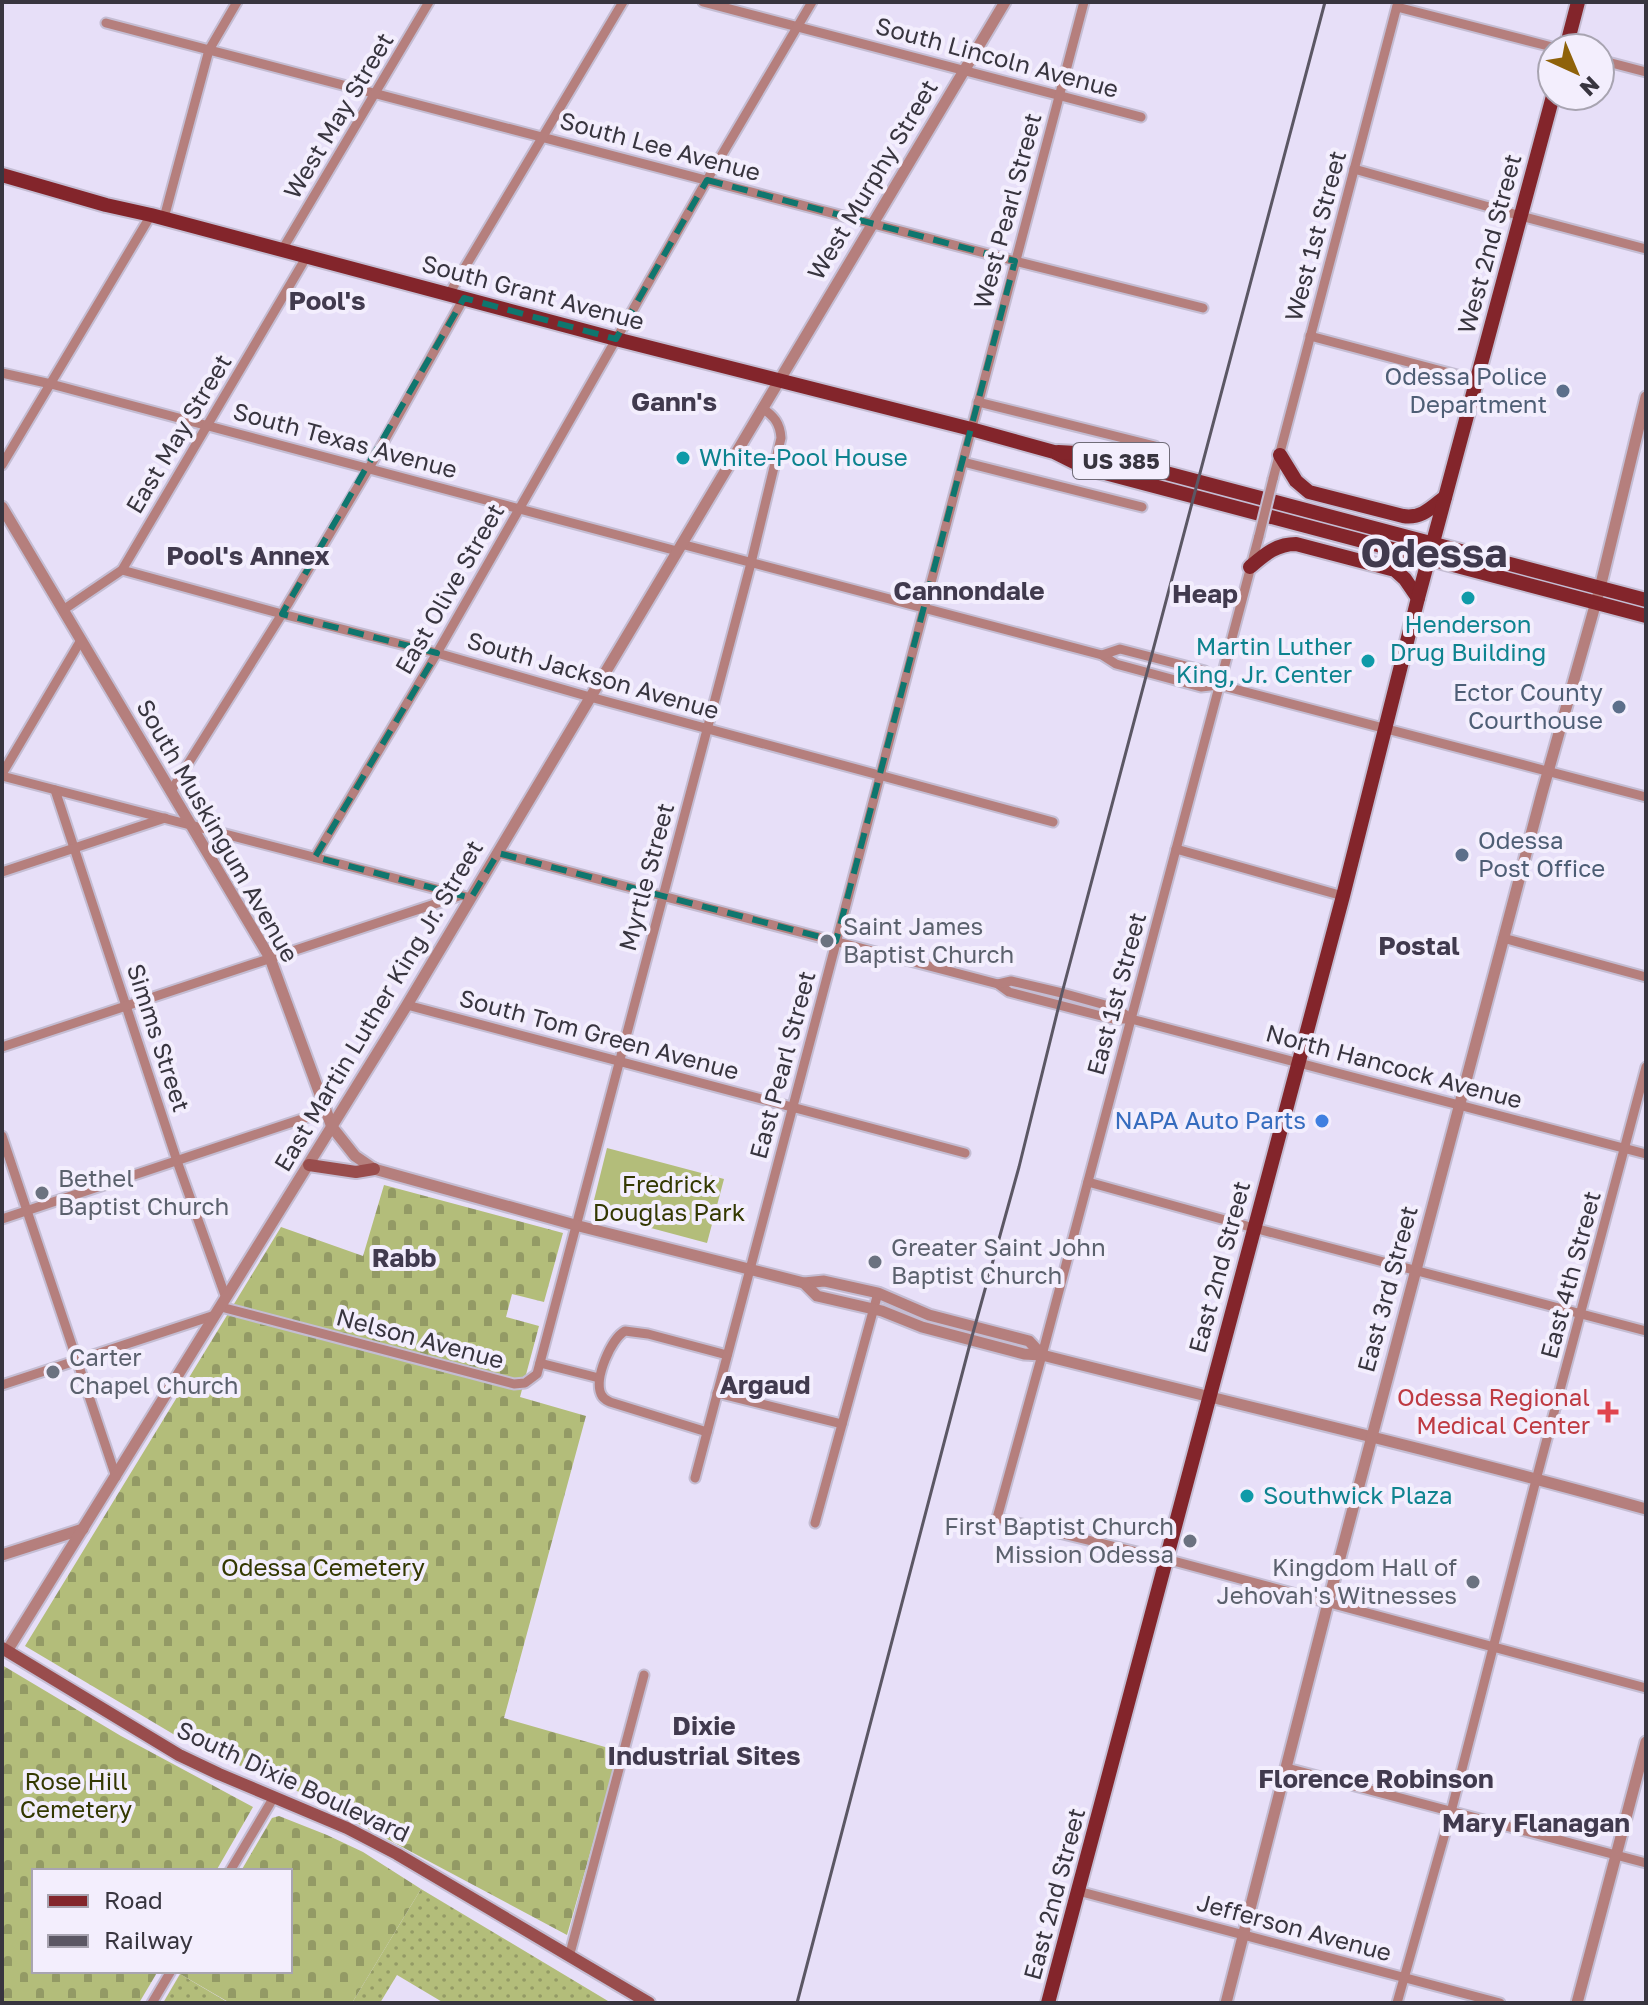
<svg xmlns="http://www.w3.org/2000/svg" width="1648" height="2005" font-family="'Golos Text',sans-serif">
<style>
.grass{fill:url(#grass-dots)}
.cemetery{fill:url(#cemetery-stones)}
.park{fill:#b3bd7a}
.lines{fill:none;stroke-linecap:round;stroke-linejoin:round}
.minor-casing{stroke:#c4bdd3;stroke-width:13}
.tertiary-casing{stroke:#c4bdd3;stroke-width:15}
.secondary-casing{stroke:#c4bdd3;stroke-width:16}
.primary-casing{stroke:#c4bdd3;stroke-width:18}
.minor{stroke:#b57f7d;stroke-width:9}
.tertiary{stroke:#b57f7d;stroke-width:11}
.secondary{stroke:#994d4d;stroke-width:12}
.primary{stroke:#83252b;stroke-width:14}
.rail{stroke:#5b5764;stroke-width:3}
.minor-bridge-casing{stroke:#c4bdd3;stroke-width:13;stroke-linecap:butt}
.minor-bridge{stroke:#b57f7d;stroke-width:9}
.marked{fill:none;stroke:#0f766e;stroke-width:6;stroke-dasharray:16 10;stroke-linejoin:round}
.service-dot{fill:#5c6f8a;stroke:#f3eefd;stroke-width:3}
.culture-dot{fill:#0f9aa8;stroke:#f3eefd;stroke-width:3}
.worship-dot{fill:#6b7280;stroke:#f3eefd;stroke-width:3}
.shop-dot{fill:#3f7fe0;stroke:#f3eefd;stroke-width:3}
.health-dot{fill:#e0444e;stroke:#f3eefd;stroke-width:3}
.labels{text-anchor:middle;stroke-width:8;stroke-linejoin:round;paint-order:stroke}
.shield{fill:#f3eefd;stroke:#706c78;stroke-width:2}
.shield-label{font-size:22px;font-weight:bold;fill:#38353f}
.street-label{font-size:24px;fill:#38353f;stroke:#f3eefd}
.service-label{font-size:24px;fill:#4e5e75;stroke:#f3eefd;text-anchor:end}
.culture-label{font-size:24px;fill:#0d838f;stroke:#f3eefd;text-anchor:start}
.worship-label{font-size:24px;fill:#5b616d;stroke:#f3eefd;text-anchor:start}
.shop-label{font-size:24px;fill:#366cbe;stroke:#f3eefd;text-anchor:end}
.park-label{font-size:24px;fill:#333801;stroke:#f3eefd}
.health-label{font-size:24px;fill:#be3a42;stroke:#f3eefd;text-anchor:end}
.neighbourhood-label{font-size:26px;font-weight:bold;fill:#413a4e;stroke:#f3eefd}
.town-label{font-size:40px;font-weight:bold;fill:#413a4e;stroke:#f3eefd}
</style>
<defs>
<pattern id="grass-dots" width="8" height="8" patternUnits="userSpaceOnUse" patternTransform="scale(2)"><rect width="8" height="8" fill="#b3bd7a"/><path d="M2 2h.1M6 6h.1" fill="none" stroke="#939a65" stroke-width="1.8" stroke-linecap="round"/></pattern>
<pattern id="cemetery-stones" width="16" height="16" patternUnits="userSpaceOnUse" patternTransform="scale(2)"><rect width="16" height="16" fill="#b3bd7a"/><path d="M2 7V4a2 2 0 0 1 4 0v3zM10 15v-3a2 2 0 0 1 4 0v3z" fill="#939a65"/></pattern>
</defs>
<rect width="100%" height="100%" fill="#e7dff8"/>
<g class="grass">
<polygon points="421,1889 608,2001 609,2003 444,2003 397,1975 380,2003 352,2003"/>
<polygon points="180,1974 229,2003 163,2003"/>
</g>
<g class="cemetery">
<polygon points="384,1185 563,1233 544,1302 512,1294 506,1317 539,1326 520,1397 586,1416 504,1718 619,1751 567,1935 282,1783 195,1747 25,1646 281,1227 363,1256"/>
<polygon points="2,1665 121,1736 253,1807 216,1871 34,1871 34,1971 158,1971 139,2003 2,2003"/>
<polygon points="279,1816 327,1835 363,1852 421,1889 352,2003 230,2003 180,1974 182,1971 290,1971 290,1871 241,1871 272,1818"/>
</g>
<polygon class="park" points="607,1148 724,1179 707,1243 591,1212"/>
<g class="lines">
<defs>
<g id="minor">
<polyline points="703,2 1141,117"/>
<polyline points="1397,7 1556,48"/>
<polyline points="106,23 1015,261 1203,308"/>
<polyline points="1600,60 1646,72"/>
<polyline points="1354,169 1521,216 1646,249"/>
<polyline points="164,218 209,50 237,2"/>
<polyline points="282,250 429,2"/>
<polyline points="449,294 623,2"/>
<polyline points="1310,336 1476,380"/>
<polyline points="2,373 51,384 677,551"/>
<polyline points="978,402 1155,446"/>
<polyline points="963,462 1142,507"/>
<polyline points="2,465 151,215"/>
<polyline points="1273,479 1398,2"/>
<polyline points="1259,536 1042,1355 997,1518 1166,1559 1646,1688"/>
<polyline points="681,544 1102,655 1116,664 1201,687 1219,685 1646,797"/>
<polyline points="122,570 282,614 437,653 590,697 1053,822"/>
<polyline points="63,610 122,570 307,256"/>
<polyline points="1102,655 1120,649 1205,671 1219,685"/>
<polyline points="2,774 81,640"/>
<polyline points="2,776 471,898"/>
<polyline points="55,790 177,1161 226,1298"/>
<polyline points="171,791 282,614 369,468 464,298"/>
<polyline points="1176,849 1343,896"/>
<polyline points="498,853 998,984 1009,992 1113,1019 1131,1019 1646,1154"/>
<polyline points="315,857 437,653 707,180 812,2"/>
<polyline points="2,872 165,818"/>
<polyline points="1503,938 1646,977"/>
<polyline points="998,984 1011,981 1062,993 1116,1008 1131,1019"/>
<polyline points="407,1005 965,1153"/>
<polyline points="2,1047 459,896"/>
<polyline points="2,1136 116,1477"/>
<polyline points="1088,1182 1254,1228 1646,1331"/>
<polyline points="2,1219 326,1111"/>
<path d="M 221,1307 L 514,1384 L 525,1383 L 537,1374 L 751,563 L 781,438 C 780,423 774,416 762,408"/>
<polyline points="540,1363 599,1378"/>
<polyline points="2,1385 215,1315"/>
<polyline points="717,1393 842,1424"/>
<path d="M 707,1432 L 610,1402 C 606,1400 603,1399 601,1394 C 594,1378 611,1339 625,1331 L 648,1334 L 727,1355"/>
<polyline points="695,1478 1084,2"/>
<polyline points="815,1523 878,1293"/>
<polyline points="1287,1768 1646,1863"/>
<polyline points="230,1871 274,1797"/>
<polyline points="1078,1891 1500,2003"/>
<polyline points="569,1957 644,1675"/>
<polyline points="152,2003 171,1971"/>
<polyline points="1397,2003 1451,1812 1536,1480 1646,1067"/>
</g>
<g id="tertiary">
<polyline points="2,507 270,958 332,1127 355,1156 374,1169 575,1225 804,1283 824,1281 878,1293 929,1315 1029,1341 1042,1355"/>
<path d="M 804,1283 L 817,1296 L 882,1311 L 922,1327 L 1024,1354 L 1042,1355 C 1243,1406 1446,1453 1646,1509"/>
<polyline points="2,1555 83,1529"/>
<polyline points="7,1651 407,1005 1005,2"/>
<polyline points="1226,2003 1328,1603 1542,793 1600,588 1646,397"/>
<polyline points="1577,2003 1646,1742"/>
</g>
<g id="secondary">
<polyline points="309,1165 356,1172 374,1169"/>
<polyline points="2,1648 179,1755 219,1774 347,1828 397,1854 649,2003"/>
</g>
<g id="primary">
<polyline points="1566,48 1578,2"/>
<polyline points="2,175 106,205 151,215 616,339 971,429 1054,452 1086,468 1646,616"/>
<polyline points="1058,452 1094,454 1646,600"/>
<path d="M 1280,455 L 1296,481 L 1309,492 L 1403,516 C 1421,519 1431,508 1445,497"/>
<path d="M 1250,567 C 1264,555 1276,544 1296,544 L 1395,570 L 1405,579 L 1418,598"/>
<polyline points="1048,2003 1343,896 1418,598 1553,96"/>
</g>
</defs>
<use href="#minor" class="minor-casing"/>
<use href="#tertiary" class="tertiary-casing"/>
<use href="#secondary" class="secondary-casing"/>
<use href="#primary" class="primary-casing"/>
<use href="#minor" class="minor"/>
<use href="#tertiary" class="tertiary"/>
<use href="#secondary" class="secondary"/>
<use href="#primary" class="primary"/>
<polyline class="rail" points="797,2003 971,1340 1019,1167 1062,993 1325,2"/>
<defs>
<polyline id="minor-bridge" points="1259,536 1273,479"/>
</defs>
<use href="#minor-bridge" class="minor-bridge-casing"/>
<use href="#minor-bridge" class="minor-bridge"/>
</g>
<path class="marked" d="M 707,180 L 1015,261 L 836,941 L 498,853 L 471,898 L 315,857 L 437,653 L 282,614 L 464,298 L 616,339 Z"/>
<g class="service-dot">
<circle cx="1563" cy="391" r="8"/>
<circle cx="1619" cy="707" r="8"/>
<circle cx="1462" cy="855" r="8"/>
</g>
<g class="culture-dot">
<circle cx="683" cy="458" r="8"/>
<circle cx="1468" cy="598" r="8"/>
<circle cx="1368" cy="661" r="8"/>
<circle cx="1247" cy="1496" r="8"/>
</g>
<g class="worship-dot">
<circle cx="827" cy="941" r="8"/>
<circle cx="42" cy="1193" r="8"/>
<circle cx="875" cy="1262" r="8"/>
<circle cx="53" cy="1372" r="8"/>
<circle cx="1190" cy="1541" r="8"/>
<circle cx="1473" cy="1582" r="8"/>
</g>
<circle class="shop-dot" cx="1322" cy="1121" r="8"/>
<path class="health-dot" d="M1604 1400h8v8h8v8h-8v8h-8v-8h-8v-8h8z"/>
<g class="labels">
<rect class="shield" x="1073" y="443" width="96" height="36" rx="6"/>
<g class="shield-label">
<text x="1121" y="469">US 385</text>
</g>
<g class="street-label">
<text transform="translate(997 58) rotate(15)" y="8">South Lincoln Avenue</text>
<text transform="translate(339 116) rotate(-59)" y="8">West May Street</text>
<text transform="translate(660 147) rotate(15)" y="8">South Lee Avenue</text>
<text transform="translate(873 180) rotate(-59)" y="8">West Murphy Street</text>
<text transform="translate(1008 211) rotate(-75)" y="8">West Pearl Street</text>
<text transform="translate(1316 236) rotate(-75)" y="8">West 1st Street</text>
<text transform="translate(1490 244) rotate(-75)" y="8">West 2nd Street</text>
<text transform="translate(533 293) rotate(15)" y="8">South Grant Avenue</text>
<text transform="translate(179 434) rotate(-59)" y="8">East May Street</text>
<text transform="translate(345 441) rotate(15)" y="8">South Texas Avenue</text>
<text transform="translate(450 589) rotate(-60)" y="8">East Olive Street</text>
<text transform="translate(593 676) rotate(16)" y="8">South Jackson Avenue</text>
<text transform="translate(217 831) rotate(60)" y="8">South Muskingum Avenue</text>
<text transform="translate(647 877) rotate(-75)" y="8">Myrtle Street</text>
<text transform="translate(1117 994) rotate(-75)" y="8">East 1st Street</text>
<text transform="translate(379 1006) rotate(-59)" y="8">East Martin Luther King Jr. Street</text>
<text transform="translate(599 1035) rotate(15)" y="8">South Tom Green Avenue</text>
<text transform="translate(158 1038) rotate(72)" y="8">Simms Street</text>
<text transform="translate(783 1065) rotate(-75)" y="8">East Pearl Street</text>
<text transform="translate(1394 1067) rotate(15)" y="8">North Hancock Avenue</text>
<text transform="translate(1220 1267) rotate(-75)" y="8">East 2nd Street</text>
<text transform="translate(1571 1275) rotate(-75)" y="8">East 4th Street</text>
<text transform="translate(1388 1289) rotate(-75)" y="8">East 3rd Street</text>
<text transform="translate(420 1339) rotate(15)" y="8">Nelson Avenue</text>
<text transform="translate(293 1782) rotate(25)" y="8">South Dixie Boulevard</text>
<text transform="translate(1055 1894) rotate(-75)" y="8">East 2nd Street</text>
<text transform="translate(1294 1928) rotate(15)" y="8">Jefferson Avenue</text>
</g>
<g class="service-label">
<text x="1547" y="385">Odessa Police<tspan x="1547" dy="28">Department</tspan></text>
<text x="1603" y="701">Ector County<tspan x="1603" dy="28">Courthouse</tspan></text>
<text x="1478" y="849" text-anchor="start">Odessa<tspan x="1478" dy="28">Post Office</tspan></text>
</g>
<g class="culture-label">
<text x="699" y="466">White-Pool House</text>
<text x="1468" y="633" text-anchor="middle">Henderson<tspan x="1468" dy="28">Drug Building</tspan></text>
<text x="1352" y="655" text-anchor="end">Martin Luther<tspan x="1352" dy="28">King, Jr. Center</tspan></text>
<text x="1263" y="1504">Southwick Plaza</text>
</g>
<g class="worship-label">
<text x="843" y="935">Saint James<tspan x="843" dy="28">Baptist Church</tspan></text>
<text x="58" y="1187">Bethel<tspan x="58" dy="28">Baptist Church</tspan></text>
<text x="891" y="1256">Greater Saint John<tspan x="891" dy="28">Baptist Church</tspan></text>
<text x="69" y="1366">Carter<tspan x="69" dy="28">Chapel Church</tspan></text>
<text x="1174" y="1535" text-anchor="end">First Baptist Church<tspan x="1174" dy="28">Mission Odessa</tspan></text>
<text x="1457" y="1576" text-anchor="end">Kingdom Hall of<tspan x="1457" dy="28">Jehovah's Witnesses</tspan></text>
</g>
<g class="shop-label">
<text x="1306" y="1129">NAPA Auto Parts</text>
</g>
<g class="park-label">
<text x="669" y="1193">Fredrick<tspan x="669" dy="28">Douglas Park</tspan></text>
<text x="323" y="1576">Odessa Cemetery</text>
<text x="76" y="1790">Rose Hill<tspan x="76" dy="28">Cemetery</tspan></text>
</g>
<g class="health-label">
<text x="1590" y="1406">Odessa Regional<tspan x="1590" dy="28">Medical Center</tspan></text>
</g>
<g class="neighbourhood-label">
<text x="327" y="310">Pool's</text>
<text x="674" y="411">Gann's</text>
<text x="248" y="565">Pool's Annex</text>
<text x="969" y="600">Cannondale</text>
<text x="1205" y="603">Heap</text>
<text x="1419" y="955">Postal</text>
<text x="404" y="1267">Rabb</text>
<text x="765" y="1394">Argaud</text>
<text x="704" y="1735">Dixie<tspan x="704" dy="30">Industrial Sites</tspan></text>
<text x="1376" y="1788">Florence Robinson</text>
<text x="1536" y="1832">Mary Flanagan</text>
</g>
<g class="town-label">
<text x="1434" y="567">Odessa</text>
</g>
</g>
<rect width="1648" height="2005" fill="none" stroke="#38353f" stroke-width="8"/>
<rect x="32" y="1869" width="260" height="104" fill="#f3eefd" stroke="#a8a4b1" stroke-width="2"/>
<rect x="48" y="1895" width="40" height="12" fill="#83252b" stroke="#a8a4b1" stroke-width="2"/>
<text x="104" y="1909" font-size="24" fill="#38353f">Road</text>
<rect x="48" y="1935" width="40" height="12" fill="#5b5764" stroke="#a8a4b1" stroke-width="2"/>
<text x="104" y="1949" font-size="24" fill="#38353f">Railway</text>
<g transform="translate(1576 72) rotate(136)"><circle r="38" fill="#f3eefd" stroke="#a8a4b1" stroke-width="2"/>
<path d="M0-6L14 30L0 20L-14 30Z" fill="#8f620a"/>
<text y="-12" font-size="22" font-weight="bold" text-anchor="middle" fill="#38353f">N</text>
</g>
</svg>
